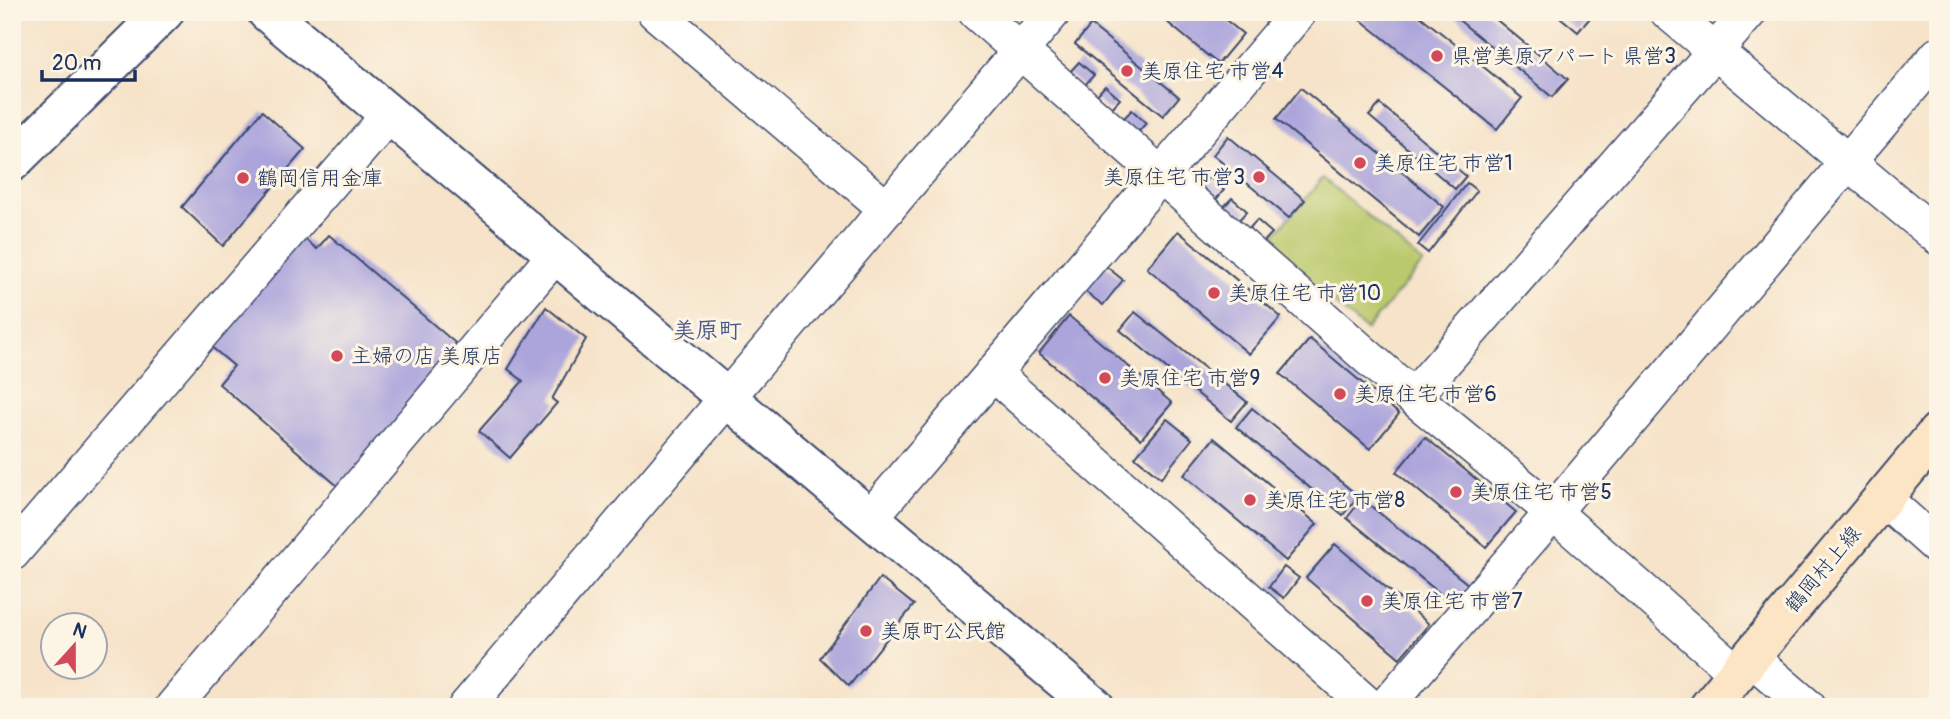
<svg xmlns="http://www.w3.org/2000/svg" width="1950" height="719" font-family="Pangolin,'Klee One',sans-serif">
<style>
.green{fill:#bac96c;stroke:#6a7c65;stroke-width:2}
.building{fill:#aca5dc}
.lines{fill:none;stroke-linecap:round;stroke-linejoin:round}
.minor-casing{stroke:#3c4a6e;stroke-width:38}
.tertiary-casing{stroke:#3c4a6e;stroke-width:42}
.secondary-casing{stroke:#3c4a6e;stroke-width:42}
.minor{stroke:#fff;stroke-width:35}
.tertiary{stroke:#fff;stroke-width:38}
.secondary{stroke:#fce5c4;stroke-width:38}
.poi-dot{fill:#d1495b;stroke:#fcf5e5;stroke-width:2.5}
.labels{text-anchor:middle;stroke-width:6;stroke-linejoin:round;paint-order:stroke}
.poi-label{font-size:21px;fill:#1b2f5e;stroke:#fcf5e5;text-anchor:start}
.street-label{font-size:21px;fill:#1b2f5e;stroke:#fcf5e5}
.neighbourhood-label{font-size:23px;font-weight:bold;fill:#4e588a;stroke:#fcf5e5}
</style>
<rect width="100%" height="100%" fill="#fcf5e5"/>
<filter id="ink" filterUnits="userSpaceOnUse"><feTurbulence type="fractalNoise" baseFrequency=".0143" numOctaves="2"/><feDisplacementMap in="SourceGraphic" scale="14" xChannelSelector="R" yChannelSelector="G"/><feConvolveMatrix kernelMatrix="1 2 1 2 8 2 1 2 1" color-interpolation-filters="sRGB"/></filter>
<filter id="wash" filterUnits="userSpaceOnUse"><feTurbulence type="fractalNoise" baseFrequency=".00686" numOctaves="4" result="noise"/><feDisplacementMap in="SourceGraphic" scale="28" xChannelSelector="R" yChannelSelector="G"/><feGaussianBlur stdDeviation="1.57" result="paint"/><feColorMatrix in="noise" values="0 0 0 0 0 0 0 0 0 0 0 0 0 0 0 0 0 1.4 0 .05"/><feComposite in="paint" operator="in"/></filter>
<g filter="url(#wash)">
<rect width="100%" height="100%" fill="#f6e3c9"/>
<polygon class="green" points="1323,178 1423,263 1366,330 1265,246"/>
<g id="blocks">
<g class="building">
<polygon points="1155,12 1216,12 1243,34 1218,64"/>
<polygon points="1351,12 1415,12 1522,98 1497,129"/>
<polygon points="1449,12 1487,12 1568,79 1552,97"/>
<polygon points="1554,12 1595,12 1578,32"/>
<polygon points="1091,25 1179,97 1163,116 1075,44"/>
<polygon points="1079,62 1094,75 1083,87 1068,74"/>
<polygon points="1105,86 1120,99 1109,111 1094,98"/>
<polygon points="1301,88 1444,207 1419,237 1276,119"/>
<polygon points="1380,104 1466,176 1455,189 1369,116"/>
<polygon points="1132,110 1146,123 1135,136 1120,122"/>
<polygon points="262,111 305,149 223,246 182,207"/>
<polygon points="1228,136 1305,200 1289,218 1213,155"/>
<polygon points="1209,177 1224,190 1213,203 1199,189"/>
<polygon points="1467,183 1477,191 1428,253 1418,245"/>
<polygon points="1232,198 1247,211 1236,223 1221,210"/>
<polygon points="1257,220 1272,233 1261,245 1246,232"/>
<polygon points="1178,231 1281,317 1249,354 1147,268"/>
<polygon points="329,235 460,347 340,488 219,384 234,366 209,345 302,237 317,249"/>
<polygon points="1102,263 1123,280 1103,305 1082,289"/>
<polygon points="546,307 586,339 552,399 557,403 510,458 479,431 523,381 508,369"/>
<polygon points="1135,312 1247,402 1231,421 1120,330"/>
<polygon points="1069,316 1172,403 1141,439 1039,353"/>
<polygon points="1310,339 1399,414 1370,449 1280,374"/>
<polygon points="1252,408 1358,496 1343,515 1236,427"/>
<polygon points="1167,419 1192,439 1161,478 1135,457"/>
<polygon points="1425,437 1516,512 1486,547 1396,472"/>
<polygon points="1214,438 1317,524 1286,561 1184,475"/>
<polygon points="1362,499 1469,585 1453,604 1347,518"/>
<polygon points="1335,544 1429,624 1400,658 1306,578"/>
<polygon points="1284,567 1299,578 1284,598 1269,587"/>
<polygon points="880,578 914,605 849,686 820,658"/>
</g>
</g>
</g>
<g filter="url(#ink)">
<use href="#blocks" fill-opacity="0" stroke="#3c4a6e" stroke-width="2"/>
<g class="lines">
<defs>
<g id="minor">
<polyline points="655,12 887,209"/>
<polyline points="976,12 1413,397 1553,512 1737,673"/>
<polyline points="1668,12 1938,237"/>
<polyline points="993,373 1370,707"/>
<polyline points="1413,397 1749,12"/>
<polyline points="1883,498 1938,547"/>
<polyline points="870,518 1299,12"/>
<polyline points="12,553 389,115"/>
<polyline points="1750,657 1808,707"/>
<polyline points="173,707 556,254"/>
<polyline points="466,707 1053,12"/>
<polyline points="1385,707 1553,512 1938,55"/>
</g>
<g id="tertiary">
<polyline points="267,12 1095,707"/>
<polyline points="12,162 164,12"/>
</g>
<polyline id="secondary" points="1709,707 1938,432"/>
</defs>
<use href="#minor" class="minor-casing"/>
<use href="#tertiary" class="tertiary-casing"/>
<use href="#secondary" class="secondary-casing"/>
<use href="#minor" class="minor"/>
<use href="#tertiary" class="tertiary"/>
<use href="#secondary" class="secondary"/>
</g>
</g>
<g class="poi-dot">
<circle cx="1437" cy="56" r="7"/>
<circle cx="1127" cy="71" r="7"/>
<circle cx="1360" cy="163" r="7"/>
<circle cx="1259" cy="177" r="7"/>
<circle cx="243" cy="178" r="7"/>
<circle cx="1214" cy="293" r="7"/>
<circle cx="337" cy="356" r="7"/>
<circle cx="1105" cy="378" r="7"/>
<circle cx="1340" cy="394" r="7"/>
<circle cx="1456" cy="492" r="7"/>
<circle cx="1250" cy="500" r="7"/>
<circle cx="1367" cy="601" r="7"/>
<circle cx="866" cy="631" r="7"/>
</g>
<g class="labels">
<g class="poi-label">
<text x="1451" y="63">県営美原アパート 県営3</text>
<text x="1141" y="78">美原住宅 市営4</text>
<text x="1374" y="170">美原住宅 市営1</text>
<text x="1245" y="184" text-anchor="end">美原住宅 市営3</text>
<text x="257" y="185">鶴岡信用金庫</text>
<text x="1228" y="300">美原住宅 市営10</text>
<text x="351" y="363">主婦の店 美原店</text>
<text x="1119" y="385">美原住宅 市営9</text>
<text x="1354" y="401">美原住宅 市営6</text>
<text x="1470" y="499">美原住宅 市営5</text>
<text x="1264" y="507">美原住宅 市営8</text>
<text x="1381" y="608">美原住宅 市営7</text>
<text x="880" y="638">美原町公民館</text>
</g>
<g class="street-label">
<text transform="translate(1823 569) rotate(-50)" y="7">鶴岡村上線</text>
</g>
<g class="neighbourhood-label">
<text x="707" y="338">美原町</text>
</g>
</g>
<rect width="1950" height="719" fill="none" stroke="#fcf5e5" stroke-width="42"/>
<g transform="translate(74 646) rotate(21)"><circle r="33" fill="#fcf5e5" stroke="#a2a6af" stroke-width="2"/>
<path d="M0-5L12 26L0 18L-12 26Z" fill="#d1495b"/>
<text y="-10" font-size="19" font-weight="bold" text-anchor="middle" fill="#1b2f5e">N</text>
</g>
<path d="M42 70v10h93v-10" fill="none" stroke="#1b2f5e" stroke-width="3.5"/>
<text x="52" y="70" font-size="21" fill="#1b2f5e" stroke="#fcf5e5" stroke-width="5" paint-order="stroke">20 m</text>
</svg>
